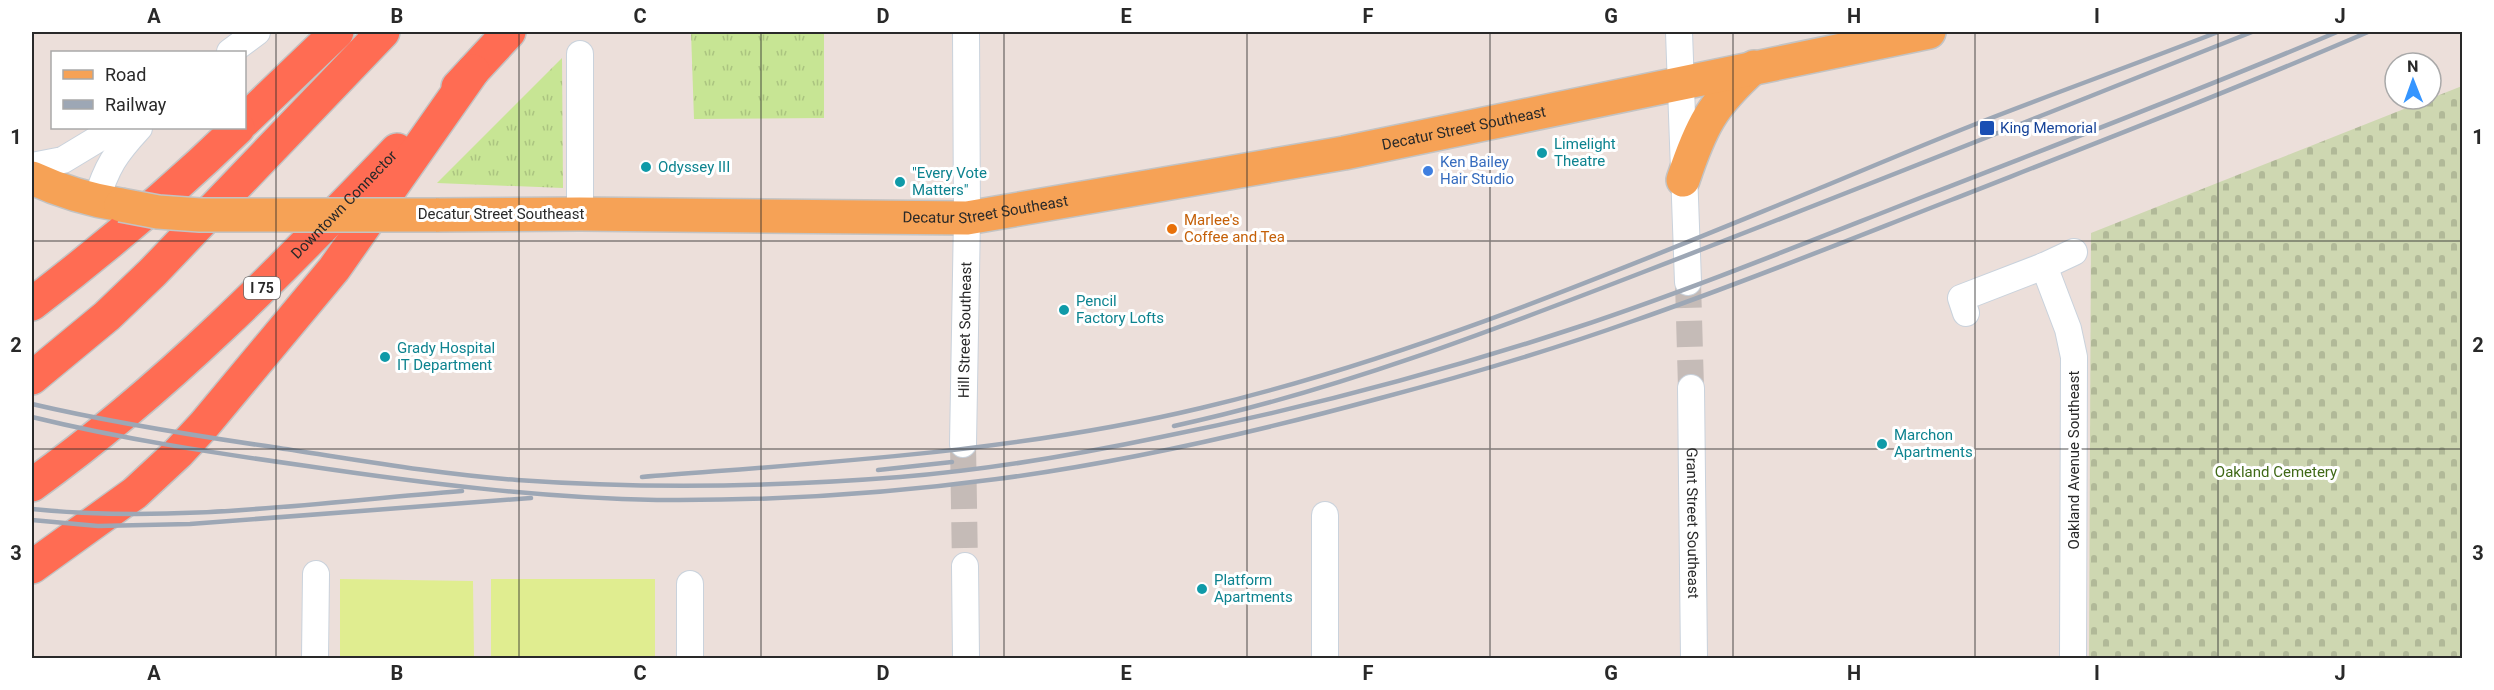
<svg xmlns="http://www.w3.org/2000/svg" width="2494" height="690" font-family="Roboto,sans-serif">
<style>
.grass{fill:url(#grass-tufts)}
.cemetery{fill:url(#cemetery-stones)}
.pitch{fill:#e0ed90}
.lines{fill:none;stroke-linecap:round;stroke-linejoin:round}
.minor-tunnel{stroke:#c5bbb7;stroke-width:26;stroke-dasharray:26 13;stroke-linecap:butt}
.minor-casing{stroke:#c9d2dc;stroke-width:28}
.major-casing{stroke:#c3c3c3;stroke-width:36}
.highway-casing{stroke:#c3c3c3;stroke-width:36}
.minor{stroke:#fff;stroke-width:26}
.major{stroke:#f6a256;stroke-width:33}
.highway{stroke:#ff6c53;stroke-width:33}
.rail{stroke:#9da7b5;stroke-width:4.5}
.major-bridge-casing{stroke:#c3c3c3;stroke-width:36;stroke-linecap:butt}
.major-bridge{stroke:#f6a256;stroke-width:33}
.grid{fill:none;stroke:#292929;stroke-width:1.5;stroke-opacity:0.55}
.transit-dot{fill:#1a4fb4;stroke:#fff;stroke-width:2}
.culture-dot{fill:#0f9aa8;stroke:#fff;stroke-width:2}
.shop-dot{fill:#3f7fe0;stroke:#fff;stroke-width:2}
.food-dot{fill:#e8710a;stroke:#fff;stroke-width:2}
.labels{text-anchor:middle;stroke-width:6;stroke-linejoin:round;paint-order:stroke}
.shield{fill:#fff;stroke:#696969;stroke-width:1.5}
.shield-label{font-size:14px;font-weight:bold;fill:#292929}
.street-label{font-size:15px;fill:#292929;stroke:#fff}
.transit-label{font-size:15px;fill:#164399;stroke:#fff;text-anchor:start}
.culture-label{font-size:15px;fill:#0d838f;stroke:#fff;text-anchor:start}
.shop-label{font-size:15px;fill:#366cbe;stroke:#fff;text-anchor:start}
.food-label{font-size:15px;fill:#c56008;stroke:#fff;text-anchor:start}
.park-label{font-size:15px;fill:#406917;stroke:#fff}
.neatline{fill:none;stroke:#292929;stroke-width:2}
.grid-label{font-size:20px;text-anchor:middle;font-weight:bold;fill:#292929}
</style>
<defs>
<pattern id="grass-tufts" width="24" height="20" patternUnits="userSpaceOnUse" patternTransform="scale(1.5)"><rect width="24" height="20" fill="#c7e594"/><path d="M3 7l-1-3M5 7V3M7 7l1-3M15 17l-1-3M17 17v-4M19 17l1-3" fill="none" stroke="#abc480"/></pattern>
<pattern id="cemetery-stones" width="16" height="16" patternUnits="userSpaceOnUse" patternTransform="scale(1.5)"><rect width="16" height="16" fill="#ced7b1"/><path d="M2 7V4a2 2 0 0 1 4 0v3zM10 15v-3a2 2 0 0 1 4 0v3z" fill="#b1b998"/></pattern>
</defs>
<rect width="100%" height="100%" fill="#ecdfda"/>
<g class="grass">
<polygon points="691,32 824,32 824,118 694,119"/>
<polygon points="562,58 563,188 437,183"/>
</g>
<polygon class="cemetery" points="2462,86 2462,658 2089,658 2091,233"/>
<g class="pitch">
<polygon points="340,579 473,581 474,658 340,658"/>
<rect x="491" y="579" width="164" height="79"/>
</g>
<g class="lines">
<g class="minor-tunnel">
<polyline points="1688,282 1691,388"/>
<polyline points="963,444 965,566"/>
</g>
<defs>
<g id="minor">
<polyline points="1679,32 1688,282"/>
<polyline points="230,52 257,32"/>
<polyline points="32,166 63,160 116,128"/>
<path d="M 96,201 C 107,166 115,154 139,128"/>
<polyline points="580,214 580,54"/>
<polyline points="2044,266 2068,329 2074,357 2073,658"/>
<polyline points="1966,313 1961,298 2044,266 2074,252"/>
<path id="s1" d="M 1691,388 L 1694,658"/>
<path id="s2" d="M 963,444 L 967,218 L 966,32"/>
<polyline points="1325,515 1325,658"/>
<polyline points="965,566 966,658"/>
<polyline points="690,584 690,658"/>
<polyline points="315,658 316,574"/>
</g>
<g id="major">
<path d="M 32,178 C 60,191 90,200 121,205"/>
<path d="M 1683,180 C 1701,126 1711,106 1754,67"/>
<path id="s3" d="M 436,215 L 580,214 L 967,218 L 1344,153 L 1929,32"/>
</g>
<g id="highway">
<polyline points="458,87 509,32"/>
<polyline points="244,121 337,32"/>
<path d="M 32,304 C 104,249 173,191 238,128"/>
<polyline points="32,378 107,316 152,273 383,32"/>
<path id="s4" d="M 32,485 C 166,389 283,269 397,150"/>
<polyline points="32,567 135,493 178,453 204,425 334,269 473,71"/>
</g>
</defs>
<use href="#minor" class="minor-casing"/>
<use href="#major" class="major-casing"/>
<use href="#highway" class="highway-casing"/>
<use href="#minor" class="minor"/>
<use href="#major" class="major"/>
<use href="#highway" class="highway"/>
<g class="rail">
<path d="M 32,404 C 113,423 196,436 279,448 C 358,460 437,474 517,480 C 644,489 773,487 900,477 C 988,470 1075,455 1161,437 C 1302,409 1441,372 1578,327 C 1695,288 1810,241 1925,196 C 2063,142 2201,90 2337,32"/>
<path d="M 32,417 C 122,439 214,453 307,466 C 422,483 541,498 657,500 C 771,501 885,494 997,479 C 1126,462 1252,433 1377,399 C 1464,376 1549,351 1633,321 C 1740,284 1846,241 1951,200 C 2091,145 2231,91 2368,32"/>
<path d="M 1174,426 C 1336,391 1491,331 1646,271 C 1849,193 2050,112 2252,32"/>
<polyline points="878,470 952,462"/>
<path d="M 642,477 C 829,462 1017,452 1201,408 C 1416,357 1621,269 1825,186 C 1878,164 1932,141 1986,120 C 2063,90 2141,62 2218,32"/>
<path d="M 32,509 C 175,524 319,502 462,491"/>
<polyline points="32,520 98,526 190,524 531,498"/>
</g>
<defs>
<polyline id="major-bridge" points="121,205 158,212 200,215 436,215"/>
</defs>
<use href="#major-bridge" class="major-bridge-casing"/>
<use href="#major-bridge" class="major-bridge"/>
</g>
<path class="grid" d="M 276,32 L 276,658M 519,32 L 519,658M 761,32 L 761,658M 1004,32 L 1004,658M 1247,32 L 1247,658M 1490,32 L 1490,658M 1733,32 L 1733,658M 1975,32 L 1975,658M 2218,32 L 2218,658M 32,241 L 2462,241M 32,449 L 2462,449"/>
<rect class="transit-dot" x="1979" y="120" width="16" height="16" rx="3"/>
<g class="culture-dot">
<circle cx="1542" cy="153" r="6"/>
<circle cx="646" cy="167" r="6"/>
<circle cx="900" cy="182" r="6"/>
<circle cx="1064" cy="310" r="6"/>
<circle cx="385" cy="357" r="6"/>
<circle cx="1882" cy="444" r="6"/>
<circle cx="1202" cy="589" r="6"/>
</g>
<circle class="shop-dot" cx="1428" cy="171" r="6"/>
<circle class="food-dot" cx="1172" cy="229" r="6"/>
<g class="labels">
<rect class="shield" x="244" y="277" width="36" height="22" rx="4.5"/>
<g class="shield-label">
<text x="262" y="293">I 75</text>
</g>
<g class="street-label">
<text dy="5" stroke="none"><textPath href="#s3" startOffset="1036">Decatur Street Southeast</textPath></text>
<text dy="5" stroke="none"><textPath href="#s4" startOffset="420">Downtown Connector</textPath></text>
<text dy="5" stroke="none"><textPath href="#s3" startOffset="550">Decatur Street Southeast</textPath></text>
<text x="501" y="219">Decatur Street Southeast</text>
<text dy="5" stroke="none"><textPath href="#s2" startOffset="114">Hill Street Southeast</textPath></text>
<text transform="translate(2074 460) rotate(-90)" y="5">Oakland Avenue Southeast</text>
<text dy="5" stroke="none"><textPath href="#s1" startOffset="135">Grant Street Southeast</textPath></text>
</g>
<g class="transit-label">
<text x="2000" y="133">King Memorial</text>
</g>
<g class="culture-label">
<text x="1554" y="149">Limelight<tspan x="1554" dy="17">Theatre</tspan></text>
<text x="658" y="172">Odyssey III</text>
<text x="912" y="178">"Every Vote<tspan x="912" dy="17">Matters"</tspan></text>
<text x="1076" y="306">Pencil<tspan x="1076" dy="17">Factory Lofts</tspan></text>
<text x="397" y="353">Grady Hospital<tspan x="397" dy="17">IT Department</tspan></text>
<text x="1894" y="440">Marchon<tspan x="1894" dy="17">Apartments</tspan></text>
<text x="1214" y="585">Platform<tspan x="1214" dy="17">Apartments</tspan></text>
</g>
<g class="shop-label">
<text x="1440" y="167">Ken Bailey<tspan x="1440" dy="17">Hair Studio</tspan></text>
</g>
<g class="food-label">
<text x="1184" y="225">Marlee's<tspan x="1184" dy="17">Coffee and Tea</tspan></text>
</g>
<g class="park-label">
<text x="2276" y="477">Oakland Cemetery</text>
</g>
</g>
<rect width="2494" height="690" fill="none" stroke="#ffffff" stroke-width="66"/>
<rect x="51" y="51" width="195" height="78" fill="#ffffff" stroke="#a9a9a9" stroke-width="1.5"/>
<rect x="63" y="70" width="30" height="9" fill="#f6a256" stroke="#a9a9a9" stroke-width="1.5"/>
<text x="105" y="81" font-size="18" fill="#292929">Road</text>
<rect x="63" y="100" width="30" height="9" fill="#9da7b5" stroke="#a9a9a9" stroke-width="1.5"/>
<text x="105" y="111" font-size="18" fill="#292929">Railway</text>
<g transform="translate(2413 81) rotate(359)"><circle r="28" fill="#ffffff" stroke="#a9a9a9" stroke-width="1.5"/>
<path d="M0-4.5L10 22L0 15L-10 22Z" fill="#3595ff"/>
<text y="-9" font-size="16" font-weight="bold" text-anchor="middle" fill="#292929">N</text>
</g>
<rect x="33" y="33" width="2428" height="624" class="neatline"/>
<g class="grid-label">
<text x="154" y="23">A</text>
<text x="397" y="23">B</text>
<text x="640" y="23">C</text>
<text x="883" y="23">D</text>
<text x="1126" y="23">E</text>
<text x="1368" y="23">F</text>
<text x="1611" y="23">G</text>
<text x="1854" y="23">H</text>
<text x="2097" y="23">I</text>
<text x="2340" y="23">J</text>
<text x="16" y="144">1</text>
<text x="2478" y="144">1</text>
<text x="16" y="352">2</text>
<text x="2478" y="352">2</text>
<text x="16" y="560">3</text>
<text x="2478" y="560">3</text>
<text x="154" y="680">A</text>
<text x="397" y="680">B</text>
<text x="640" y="680">C</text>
<text x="883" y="680">D</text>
<text x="1126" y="680">E</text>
<text x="1368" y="680">F</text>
<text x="1611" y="680">G</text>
<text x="1854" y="680">H</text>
<text x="2097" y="680">I</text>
<text x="2340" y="680">J</text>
</g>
</svg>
